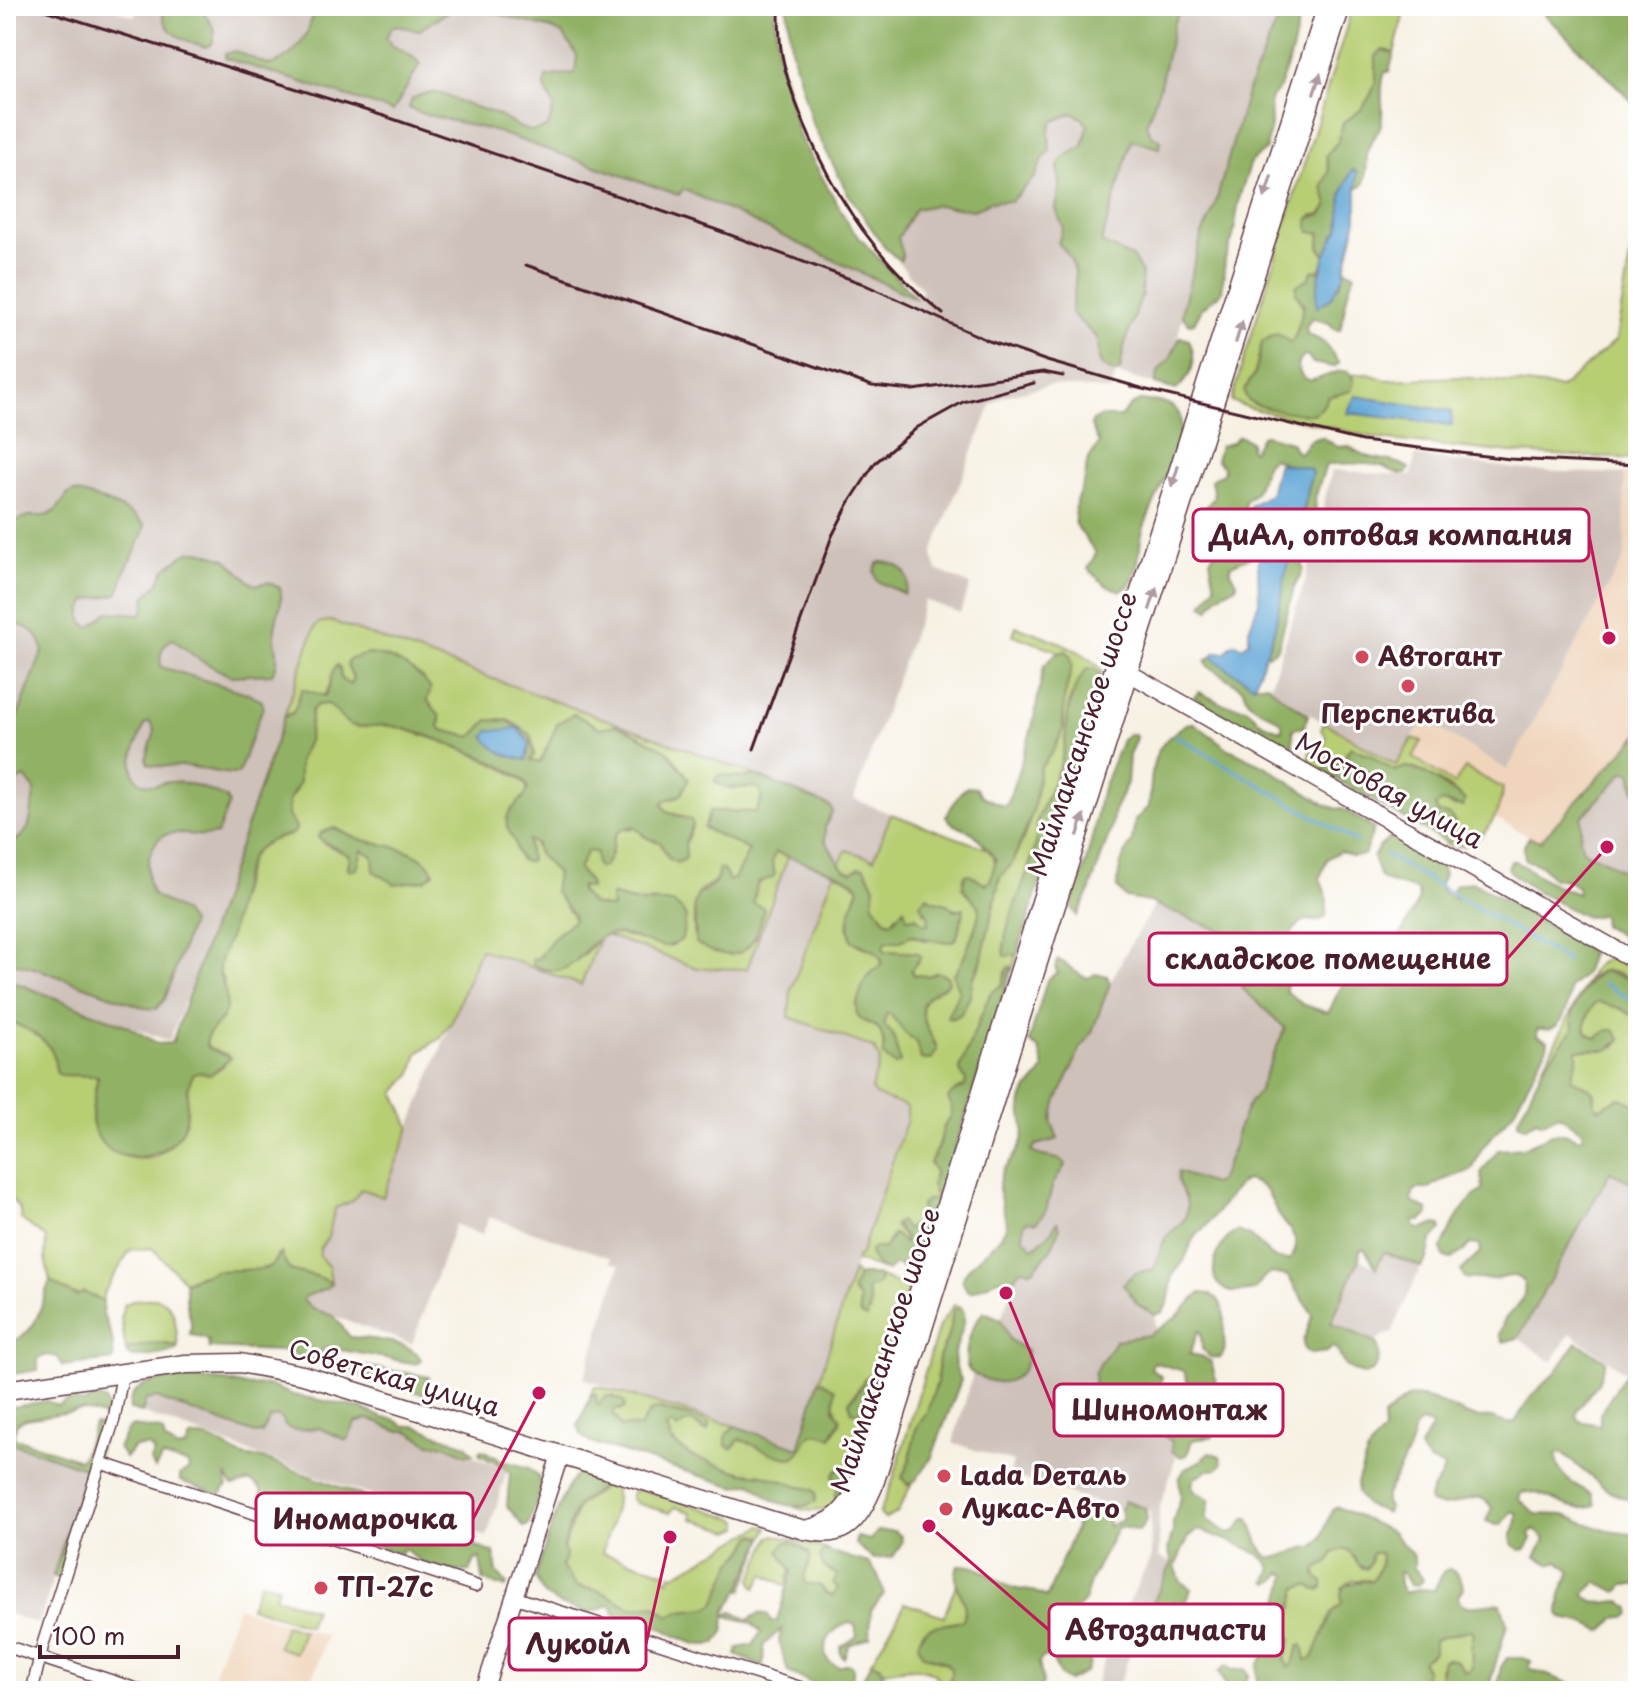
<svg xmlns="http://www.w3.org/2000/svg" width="1644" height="1697" font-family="'Playpen Sans',sans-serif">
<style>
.built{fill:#f0d5bc}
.industrial{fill:#cec1b9}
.green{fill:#b7ce73;stroke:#80764f;stroke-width:2;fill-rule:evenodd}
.forest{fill:#91b165;stroke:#6e6848;stroke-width:2;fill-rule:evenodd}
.water{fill:#5fa5d5;stroke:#546280;stroke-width:2}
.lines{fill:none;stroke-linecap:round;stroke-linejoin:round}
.stream{stroke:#5fa5d5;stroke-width:3}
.minor-casing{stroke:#643e47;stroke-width:14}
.secondary-casing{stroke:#643e47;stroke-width:19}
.primary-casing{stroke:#643e47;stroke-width:21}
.minor{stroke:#fff;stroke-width:11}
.secondary{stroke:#fff;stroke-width:16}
.primary{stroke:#fff;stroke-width:18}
.rail{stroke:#4a1f2b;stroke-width:3}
.oneway{fill:#ae9aa0}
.poi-dot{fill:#d1495b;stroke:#fff;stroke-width:3}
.labels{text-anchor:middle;stroke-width:6;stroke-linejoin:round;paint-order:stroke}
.poi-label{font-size:26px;font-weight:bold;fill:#4a1f2b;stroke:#fff;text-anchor:start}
.street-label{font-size:26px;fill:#4a1f2b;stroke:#fff}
.leader{fill:none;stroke:#c2185b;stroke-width:3}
.callout-dot{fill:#c2185b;stroke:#fff;stroke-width:3}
.callout{fill:#fff;stroke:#c2185b;stroke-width:3}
.callout-label{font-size:28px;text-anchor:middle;font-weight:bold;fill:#4a1f2b}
</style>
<rect width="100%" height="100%" fill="#fff"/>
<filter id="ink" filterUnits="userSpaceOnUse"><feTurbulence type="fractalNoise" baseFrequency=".0125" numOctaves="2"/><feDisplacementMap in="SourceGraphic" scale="16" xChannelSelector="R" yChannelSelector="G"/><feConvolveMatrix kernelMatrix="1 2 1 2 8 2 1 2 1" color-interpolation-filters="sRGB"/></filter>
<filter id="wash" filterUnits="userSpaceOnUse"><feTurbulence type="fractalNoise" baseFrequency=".006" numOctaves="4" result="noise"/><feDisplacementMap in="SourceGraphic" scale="32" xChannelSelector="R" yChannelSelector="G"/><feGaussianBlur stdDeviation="1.8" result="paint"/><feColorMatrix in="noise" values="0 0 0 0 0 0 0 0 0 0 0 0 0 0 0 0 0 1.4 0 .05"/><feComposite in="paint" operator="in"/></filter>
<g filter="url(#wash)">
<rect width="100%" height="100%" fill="#f7f1e3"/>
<g class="built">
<polygon points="1624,474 1638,474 1638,735 1540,842 1396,765 1424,720 1507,770 1625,556"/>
<polygon points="237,1607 326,1636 309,1691 208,1691"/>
</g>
<g class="industrial">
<polygon points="6,6 120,6 118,10 134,16 137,6 163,6 162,15 172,33 206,47 212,24 200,6 312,6 312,14 298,49 280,62 269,65 259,59 225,58 393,111 416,59 389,42 386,38 392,27 402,25 419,31 454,8 466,6 547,27 563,34 577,55 576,73 561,74 545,88 554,106 548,127 522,129 504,118 461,103 451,96 417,96 410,103 420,113 494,131 679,194 683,188 917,299 923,291 895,258 900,261 899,233 915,209 936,205 974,210 989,202 1011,201 1035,177 1046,157 1052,122 1072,113 1078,115 1086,122 1088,131 1083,146 1068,154 1058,171 1060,188 1056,203 1063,227 1059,236 1075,268 1077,288 1071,308 1098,339 1096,354 1123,365 1124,347 1142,295 1141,271 1132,257 1122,251 1101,244 1132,139 1159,147 1157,138 1146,125 1160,86 1180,8 1284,6 1248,89 1214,209 1202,234 1176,344 1170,359 1159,370 1155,384 1116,374 1111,391 1051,385 1003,396 991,405 933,551 933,559 937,570 970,585 960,613 925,600 854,799 891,814 874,859 846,851 834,873 791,990 789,1017 874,1048 880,1060 875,1095 907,1106 908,1112 860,1257 857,1257 799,1448 584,1379 620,1265 610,1262 611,1258 489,1217 482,1235 455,1224 412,1344 313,1309 303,1300 329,1268 320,1257 320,1249 328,1237 335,1208 361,1189 383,1196 480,948 581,985 599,939 606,935 697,968 720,967 788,858 324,696 246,839 169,1041 6,979"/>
<polygon points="1415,456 1534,471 1624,474 1625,556 1507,770 1424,720 1396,765 1269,690 1304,584 1332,470 1411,476"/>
<polygon points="1627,771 1634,778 1635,792 1638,794 1638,881 1606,861 1587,853 1583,850 1580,838 1582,817 1618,777"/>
<polygon points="1155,904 1264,948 1242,988 1285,1028 1258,1092 1248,1105 1235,1135 1234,1147 1219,1181 1178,1188 1187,1199 1188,1211 1183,1222 1165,1239 1153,1269 1135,1273 1133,1295 1141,1308 1155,1315 1156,1329 1096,1383 1091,1404 1094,1412 1111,1392 1124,1388 1127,1397 1118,1403 1124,1421 1163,1435 1172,1442 1171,1448 1177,1454 1159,1510 1159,1557 1172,1563 1137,1636 1116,1691 1093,1691 1116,1628 1151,1557 1150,1511 1124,1501 1120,1510 1017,1477 1010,1474 1013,1462 953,1443 973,1374 994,1382 1011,1381 1021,1373 1026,1360 1024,1348 1011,1340 1001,1319 1018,1271 1034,1269 1053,1246 1060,1227 1054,1225 1050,1233 1034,1248 1023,1238 1022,1227 1027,1221 1036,1223 1044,1214 1053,1184 1066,1164 1060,1159 1044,1157 1031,1151 1036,1145 1054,1140 1053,1114 1064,1084 1092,1032 1097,1008 1125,954"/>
<polygon points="1610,1171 1638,1186 1638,1381 1570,1333 1552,1362 1518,1338"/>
<polygon points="1384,1252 1421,1267 1392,1333 1382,1336 1376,1342 1330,1323 1359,1259 1376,1268"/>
<polygon points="149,1398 167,1401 255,1434 262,1433 270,1418 277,1416 287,1428 294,1430 319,1428 346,1440 349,1438 355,1423 369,1419 397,1431 408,1431 430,1444 445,1445 507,1470 487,1537 142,1413"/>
<polygon points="6,1441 87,1469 39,1624 6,1613"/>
</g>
<g class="green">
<path d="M 1353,6 L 1406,6 L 1394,53 L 1386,50 L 1377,56 L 1376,82 L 1370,96 L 1362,109 L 1343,123 L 1338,141 L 1326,156 L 1329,171 L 1323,186 L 1328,205 L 1321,214 L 1313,215 L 1321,232 L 1320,249 L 1326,256 L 1320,270 L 1316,270 L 1296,293 L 1304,309 L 1293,342 L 1290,344 L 1272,335 C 1256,345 1261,356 1255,372 C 1253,378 1248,383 1244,390 C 1265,411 1284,412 1313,414 L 1328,397 L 1354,381 L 1351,375 L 1369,374 L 1386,380 L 1460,377 L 1561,388 L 1616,340 L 1638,209 L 1638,459 L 1512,453 L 1380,439 L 1249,408 L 1231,401 Z"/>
<path d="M 331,621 L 644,733 L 755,775 L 744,778 L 717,777 L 715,781 C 729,792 743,785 759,788 L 762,798 L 756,812 L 710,811 L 709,831 L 749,849 L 748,854 L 734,879 L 729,881 L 724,871 C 715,884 710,883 700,891 C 693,898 691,939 699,945 C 706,950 716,951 724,953 L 756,939 L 763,908 L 753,903 C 754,882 759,884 775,874 L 772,863 L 775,852 L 788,857 L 747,969 L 697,968 L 606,935 C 629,931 647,947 673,945 L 654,901 L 638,902 L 611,895 L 612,908 C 597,909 581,902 580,886 L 589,888 L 589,882 L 578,869 L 587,851 L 596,852 L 596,860 L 607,862 C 615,851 610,839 619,829 L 638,828 L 643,836 L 660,842 L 666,855 L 682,861 L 686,858 L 685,844 L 693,825 L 682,816 L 667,812 L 662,804 L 666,800 L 677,798 L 686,774 L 670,753 L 625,728 L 616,725 L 600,728 L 574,714 L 558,723 L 540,763 L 531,761 L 534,755 L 531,735 C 504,714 494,713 472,737 L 442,730 L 439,726 L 441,721 L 427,700 L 422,677 C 395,663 374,643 347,665 L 353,678 L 349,685 L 341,678 L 340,669 L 324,696 L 284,717 L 315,626 L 321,622 Z"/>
<path d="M 1016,626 C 1040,635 1090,650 1102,672 L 1100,678 L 1099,673 L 1087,669 L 1069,701 L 1068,723 L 1061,762 L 1036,823 L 1036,843 L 1004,945 L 1017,955 L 1012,971 L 1007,970 L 1002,985 L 987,1004 L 961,1065 L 960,1071 L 966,1080 L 965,1086 L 955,1091 L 948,1099 L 952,1109 L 951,1116 L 930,1163 L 935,1172 L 933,1189 L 936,1199 L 921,1208 L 923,1225 L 915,1225 L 907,1230 L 895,1227 L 905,1238 L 904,1243 L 892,1235 L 884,1249 L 877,1248 L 871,1255 L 881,1269 L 856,1261 L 858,1256 L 860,1256 L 907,1119 L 907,1107 L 875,1095 L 871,1090 L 880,1060 L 874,1048 L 789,1017 L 791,990 L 834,873 L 848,878 L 859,888 C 852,906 838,935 861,946 C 871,950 876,950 882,960 L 881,965 L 869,974 L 856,1005 L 864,1021 C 897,1032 871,1052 895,1065 L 900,1062 L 884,1025 L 886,1014 L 890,1014 L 917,1042 L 921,1059 L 931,1060 L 936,1045 L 923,1018 L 922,1007 L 924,1001 L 947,977 L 937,972 L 928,976 L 914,975 L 911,971 L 918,953 L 885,951 L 883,946 L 886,941 L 901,941 L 910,935 L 926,941 L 936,939 L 947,942 L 957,937 L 964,913 L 931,900 L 924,912 L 928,914 L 930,924 L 924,924 L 916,917 L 907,918 L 897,914 L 892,922 L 887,921 L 873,904 L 873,882 L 846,871 L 839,864 L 846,850 L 874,859 L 891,814 L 988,849 C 999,860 994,868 990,882 L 981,883 L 978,879 L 962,888 C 967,893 977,900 979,907 C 982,914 959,971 954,979 L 959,991 L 948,1017 L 970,997 L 972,980 L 980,967 L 1000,877 L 1011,865 L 1024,837 L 1033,811 L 1040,768 L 1053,751 L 1064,726 L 1064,699 L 1072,665 L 1066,652 L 1060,652 L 1013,635 Z"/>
<path d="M 317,704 L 328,704 L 354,726 C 366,728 378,723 391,726 C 416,730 520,768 528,789 C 518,818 509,827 520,860 L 529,862 L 527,840 L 533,840 L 538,854 L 557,873 L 555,891 L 573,916 L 574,920 L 532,964 C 565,982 578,958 599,939 L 581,985 L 480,949 L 452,1021 L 440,1038 L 418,1053 L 412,1073 L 395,1093 L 410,1127 L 383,1197 L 361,1189 L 353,1201 L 335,1208 L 328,1237 L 320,1249 L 320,1257 L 329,1267 L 331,1283 C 325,1280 319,1277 313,1275 C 296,1271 288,1275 282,1256 L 277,1255 L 273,1265 C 245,1278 213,1264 185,1282 L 152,1248 L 130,1250 L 103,1294 L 103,1302 L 94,1296 L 70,1294 L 50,1281 L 45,1258 L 46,1238 L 21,1219 L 20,1210 L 6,1192 L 6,1022 C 21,1024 47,1038 53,1054 C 55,1060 55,1066 57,1073 L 61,1075 L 98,1075 C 95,1089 90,1112 93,1125 C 98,1148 130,1164 153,1157 C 162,1153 171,1145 177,1138 C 194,1119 181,1098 193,1074 L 201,1072 L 210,1075 L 223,1066 L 229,1055 L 208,1048 C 203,1033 214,1027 223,1018 L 224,983 L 218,969 L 250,858 L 265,842 L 290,835 L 296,828 L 288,815 L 289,799 L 295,792 L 299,760 L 308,741 L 312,710 ZM 334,828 C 342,832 350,836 359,839 C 383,846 422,846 434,873 C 419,886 389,885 374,871 L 374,858 L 368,851 L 362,850 L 359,861 L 348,866 L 350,856 L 323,843 L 321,833 Z"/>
<path d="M 1324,722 L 1396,765 L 1412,739 L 1422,741 L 1413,757 L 1454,784 L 1465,768 L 1503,788 C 1500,817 1478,855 1445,844 L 1451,833 L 1435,806 L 1442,802 L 1455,807 L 1465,800 C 1455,790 1421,768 1407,767 C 1405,767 1396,770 1394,771 L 1371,756 L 1351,747 L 1351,765 L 1375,776 L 1389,794 L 1381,795 L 1360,777 L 1348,772 L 1339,763 L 1331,761 L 1325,766 L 1324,772 L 1308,760 L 1311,750 C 1320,748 1326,746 1326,735 L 1321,730 Z"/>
<path d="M 1608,957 L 1638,972 L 1638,996 L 1627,977 C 1620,975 1609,969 1602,971 C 1581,976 1579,1011 1574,1027 C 1573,1031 1547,1063 1543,1067 L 1594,967 Z"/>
<path d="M 1598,1001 L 1619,1008 L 1638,1018 L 1638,1105 L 1619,1098 L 1599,1109 L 1595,1105 L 1595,1093 L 1571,1078 L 1577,1062 L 1576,1050 L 1614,1047 L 1621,1039 L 1608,1030 L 1595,1038 L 1586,1031 C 1584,1022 1589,1007 1598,1001 Z"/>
<path d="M 853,1271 L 858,1276 L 853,1294 L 859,1299 L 859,1311 L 870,1312 L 866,1292 L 869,1286 L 876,1286 L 879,1278 L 876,1275 L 909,1289 L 902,1301 L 904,1315 L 897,1338 C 876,1341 881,1355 879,1372 L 867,1376 L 849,1402 L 850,1406 L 863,1412 L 848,1467 L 841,1469 L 841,1480 L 835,1496 L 842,1500 C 828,1512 812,1514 794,1507 L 805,1506 L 816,1501 L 816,1493 L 800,1486 L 763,1475 L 743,1473 L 691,1456 L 672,1441 L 666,1426 L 672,1424 L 677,1429 L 685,1422 L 692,1421 L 703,1431 L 704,1420 L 662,1409 L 648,1417 L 639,1428 L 621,1427 L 613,1414 L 615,1410 L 622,1410 L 624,1401 L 612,1396 L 605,1397 L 600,1406 L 597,1404 L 596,1395 L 590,1396 L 594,1387 L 601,1387 L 735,1426 L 728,1432 L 735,1446 L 739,1439 C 758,1444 773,1457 792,1457 L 810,1435 L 817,1433 L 831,1437 L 840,1424 L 834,1401 L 822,1382 L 818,1384 Z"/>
<path d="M 156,1298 C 178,1303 175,1327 178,1346 L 159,1343 L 127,1349 L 126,1352 L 121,1317 L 124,1305 L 134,1300 Z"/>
<polygon points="954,1305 961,1307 962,1309 953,1310 950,1332 939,1357 937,1382 927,1412 916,1429 910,1459 902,1478 909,1485 912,1483 897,1513 885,1519 880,1514 880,1511 892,1483 939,1326"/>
<path d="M 606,1477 C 628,1491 607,1532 602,1553 L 666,1572 L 665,1579 L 669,1580 L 671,1574 L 675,1575 L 762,1526 L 768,1528 L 743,1590 L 739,1591 L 762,1541 L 757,1534 L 753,1535 L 745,1550 L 732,1563 L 715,1603 L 707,1608 L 668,1616 L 654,1605 L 632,1608 L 600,1591 L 576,1586 L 562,1567 L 566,1554 L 563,1550 L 578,1506 L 600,1490 Z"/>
<polygon points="641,1489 734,1518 739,1521 740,1527 731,1531 692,1519 691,1512 675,1507 670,1513 636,1503 631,1498 632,1492"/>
<polygon points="775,1535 830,1550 824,1550 826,1569 838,1575 834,1583 838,1588 835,1595 827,1595 821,1586 806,1585 803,1577 810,1563 809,1552 800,1546 785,1543 779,1551 792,1568 787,1579 788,1587 764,1574 756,1588 753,1585 752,1579 770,1537"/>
<path d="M 1344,1549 L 1352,1554 L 1362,1568 L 1372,1553 L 1380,1553 C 1383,1561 1377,1574 1373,1580 L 1353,1580 L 1342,1588 L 1342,1603 L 1331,1614 L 1313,1658 L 1309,1661 L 1306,1660 L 1299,1646 L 1292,1665 L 1288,1667 L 1284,1662 L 1291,1641 L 1287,1625 L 1297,1588 L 1308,1585 L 1320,1590 L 1316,1570 L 1329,1562 L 1333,1553 Z"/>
<polygon points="260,1582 278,1586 275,1597 314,1609 308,1626 250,1607"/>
<path d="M 956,1585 C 961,1597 969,1605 963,1620 C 949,1627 922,1620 919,1642 C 918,1648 923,1654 929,1657 C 938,1662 944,1659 951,1669 L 951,1677 L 944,1687 C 935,1663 904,1667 884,1672 L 881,1666 L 871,1662 L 902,1610 L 904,1603 L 944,1616 Z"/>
<polygon points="285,1625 303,1631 295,1653 278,1647"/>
<path d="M 1467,1630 L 1472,1630 L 1474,1634 C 1470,1647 1476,1660 1470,1671 L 1466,1672 L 1457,1661 L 1450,1659 L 1440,1668 L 1441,1684 L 1438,1691 L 1423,1691 L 1425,1684 L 1422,1661 L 1434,1652 L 1434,1640 Z"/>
</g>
<g class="forest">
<path d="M 163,6 L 200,6 L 215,30 L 212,44 L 206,47 C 185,41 159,32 163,6 Z"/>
<path d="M 312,6 L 466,6 L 454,8 L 418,31 L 397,25 L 392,27 L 386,38 C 394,52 411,51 420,64 L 393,111 L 225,58 L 225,54 L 235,51 L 269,65 C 295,59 313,32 312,6 Z"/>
<path d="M 469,6 L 774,6 L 778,55 L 799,136 L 852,230 L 917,299 L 683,189 L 679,195 L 494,131 L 420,113 L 409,108 L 412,99 C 436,86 444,96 465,104 C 477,108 490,111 501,117 C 520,127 524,135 548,127 L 554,106 L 545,88 L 546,77 L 575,73 L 577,55 L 563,34 L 552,29 Z"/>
<path d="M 787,6 L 1181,6 L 1174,24 L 1160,86 L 1146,125 L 1152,135 L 1161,141 L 1159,148 L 1132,140 L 1101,243 L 1132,257 L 1141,271 L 1142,295 L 1124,347 L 1120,371 L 1115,373 C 1093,363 1100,359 1098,339 L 1071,313 C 1075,284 1083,267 1058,243 L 1063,227 L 1056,209 L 1060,188 L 1058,166 L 1063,158 L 1083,146 L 1088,126 L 1082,118 L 1072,113 L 1052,122 L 1049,133 L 1050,151 L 1042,161 L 1035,177 L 1011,201 L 989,202 L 974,210 L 936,205 L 915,209 L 898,238 L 903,255 L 900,261 L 885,248 L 847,192 L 812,123 L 791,48 Z"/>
<polygon points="1284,6 1302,6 1292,52 1279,88 1270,99 1271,125 1266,149 1251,162 1240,195 1233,237 1225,259 1222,292 1202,308 1194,323 1189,324 1182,316 1183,307 1202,234 1214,209 1248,89"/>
<polygon points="1536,6 1638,6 1638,109 1634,103"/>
<path d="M 1382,50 L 1394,53 L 1389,72 L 1385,72 C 1378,91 1385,106 1381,124 C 1379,134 1369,141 1367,153 C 1366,165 1368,174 1363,185 L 1357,189 L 1352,171 L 1342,195 L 1339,230 L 1334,235 L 1326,256 L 1319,246 L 1321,233 L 1310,232 L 1308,225 L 1309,218 L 1322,214 L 1328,205 L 1323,186 L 1329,171 L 1326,156 L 1338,141 L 1343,123 L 1362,109 L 1370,96 L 1376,82 L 1376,56 Z"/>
<path d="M 1345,269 L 1355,274 L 1349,287 L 1340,330 L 1336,330 L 1329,323 L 1312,318 L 1306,327 L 1307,334 L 1324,342 L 1339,363 L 1334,367 L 1313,363 L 1308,356 L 1304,356 L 1297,365 C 1306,398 1329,366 1349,372 L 1354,381 L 1351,391 L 1328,397 C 1324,405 1321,412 1311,414 C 1301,415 1255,407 1249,401 C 1245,397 1245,395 1244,390 L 1255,374 L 1262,342 L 1276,334 L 1284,337 L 1290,343 L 1296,335 L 1304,305 L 1296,293 L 1296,286 L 1309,278 L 1312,271 L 1320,270 L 1316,298 L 1340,285 Z"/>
<path d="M 1180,337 L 1189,340 C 1198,361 1193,375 1176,390 L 1155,384 L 1159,370 L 1170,359 Z"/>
<path d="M 1140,401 C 1153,401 1172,400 1179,414 C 1189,433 1150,508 1143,530 C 1137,549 1142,581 1121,591 L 1107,586 L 1088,569 L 1096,553 L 1075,524 L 1076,501 L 1085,480 L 1087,462 L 1099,443 L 1091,426 L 1092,421 L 1100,417 L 1120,417 L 1131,405 Z"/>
<path d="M 1265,435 L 1291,442 L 1296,452 L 1300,453 L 1310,440 L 1322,437 L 1338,447 L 1349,446 C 1371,464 1390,456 1409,468 L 1406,474 C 1396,475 1390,469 1381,466 C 1368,463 1338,463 1326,465 L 1315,498 L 1316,512 L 1309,523 L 1310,533 L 1303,556 L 1303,570 L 1294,588 L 1278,648 L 1268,655 L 1266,654 L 1274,632 L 1287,566 C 1296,556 1310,486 1311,470 L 1295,468 L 1273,458 L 1266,464 L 1255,493 L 1245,501 L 1245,522 L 1239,525 L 1223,519 L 1220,525 L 1233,536 L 1233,550 L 1246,549 L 1252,556 L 1231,565 L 1230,572 L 1237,583 L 1236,586 L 1218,596 L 1209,609 L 1203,605 L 1215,586 L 1210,560 L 1218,545 L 1197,529 C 1196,511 1208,510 1214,496 L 1211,480 L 1224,472 L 1223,467 L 1216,460 L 1220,446 L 1231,443 L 1239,436 L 1251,442 L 1250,449 L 1253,451 L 1261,436 Z"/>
<path d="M 74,492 C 92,496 137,511 145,527 C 140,543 133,555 126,569 C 122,578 122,586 117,594 L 87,600 C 81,611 77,623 91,627 L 108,612 L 139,614 L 144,611 L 146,596 L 158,584 L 165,569 L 188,552 L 200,551 L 226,559 L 250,582 L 256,585 L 268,582 L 280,588 C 284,603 277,613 275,628 C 273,646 283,658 272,674 L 230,676 L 198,659 L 173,639 C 162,644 159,655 161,667 L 250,694 L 262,701 L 263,707 L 238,774 C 222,774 208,770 193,767 C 178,764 163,769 148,764 L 146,759 L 155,731 L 150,722 L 145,724 C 136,743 119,784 153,785 C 160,785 165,781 172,782 C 191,782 209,790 226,798 L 229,804 L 217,834 C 190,842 161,815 149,858 C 146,871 147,883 153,895 L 183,912 L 191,923 L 165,999 L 156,1009 L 145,1008 L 38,969 L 6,961 L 6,845 C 38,832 28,817 35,790 L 25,777 L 6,786 L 6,747 L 43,650 C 39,631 24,623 6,624 C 6,599 2,560 6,536 C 7,530 12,524 17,521 C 42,506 44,532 68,494 Z"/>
<path d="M 881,562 C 901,563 914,575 904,594 L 877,581 L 874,572 L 877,564 Z"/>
<path d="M 1066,651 L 1070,655 L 1072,665 L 1064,699 L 1063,731 L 1053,751 L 1040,768 L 1033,811 L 1023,837 L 1011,865 L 1000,877 L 981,962 L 972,980 L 970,997 L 960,1015 L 951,1019 L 947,1017 L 959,991 L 953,974 C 962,969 978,922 980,909 C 973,895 958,893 965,875 L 969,874 L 986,884 L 990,881 L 996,860 C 994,857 976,835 974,834 C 964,827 953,828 946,816 L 960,793 L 967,787 L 976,788 L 982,796 L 1003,806 L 1007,805 L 1032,728 L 1044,666 L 1054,655 Z"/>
<path d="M 368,654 C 390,654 419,671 431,689 L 427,700 L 440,716 L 439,726 L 442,730 L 472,737 L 488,720 L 508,721 L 531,735 L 534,755 L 531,760 L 540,763 L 558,723 L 574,714 L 600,728 L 616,725 L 625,728 L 666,750 L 689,779 L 681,795 L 666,800 L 662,804 L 667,812 L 691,820 L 693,824 L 685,843 L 686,858 L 677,863 L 669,859 L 660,842 L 647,838 L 634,826 C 602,832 621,846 604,866 L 599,868 L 596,864 L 596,852 L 587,851 L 578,869 L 589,882 L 590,888 L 580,886 L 580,891 L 592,904 L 612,908 L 611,895 C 620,897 629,901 638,902 C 657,904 676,895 686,917 L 682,939 C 660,959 635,930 611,934 C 579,939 578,988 532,964 L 533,959 L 538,959 L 554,937 L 574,920 L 573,916 L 554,891 L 557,873 L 538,854 L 536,844 L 528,840 L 530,862 L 524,862 C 516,856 517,850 514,841 C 510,833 505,828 507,818 C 509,805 540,793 522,779 C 498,760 425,733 393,726 C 379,723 363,730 350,725 C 340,720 337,710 328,704 L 317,705 L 312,710 L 308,741 L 299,760 L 299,783 L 289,800 L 288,815 L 296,828 L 294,833 C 277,839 264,840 252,855 C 244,867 234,916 231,932 C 228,944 220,955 219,967 C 217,979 229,988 226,1008 C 224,1024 207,1027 206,1044 L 208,1048 L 231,1058 L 210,1075 L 201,1072 L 193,1074 C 181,1098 194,1119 177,1138 C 152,1166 103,1165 93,1125 C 90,1115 96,1087 98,1076 L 61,1075 L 57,1073 C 55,1066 55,1060 53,1054 C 47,1038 21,1024 6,1022 L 6,979 L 125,1025 L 159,1044 L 172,1043 L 284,717 L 293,713 L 302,689 L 325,696 C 333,686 328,674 337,665 L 340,669 L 341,679 L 350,685 L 353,677 L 347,665 L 349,659 Z"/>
<path d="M 1212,656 C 1214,660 1244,680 1250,683 C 1256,686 1261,682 1269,685 C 1279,698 1295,704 1308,715 L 1304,727 L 1293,729 L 1293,751 L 1290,753 L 1270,743 L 1258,728 L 1228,718 L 1194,697 L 1199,692 L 1223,704 L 1246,708 L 1263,724 L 1282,731 L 1282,723 C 1266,708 1251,713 1243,689 L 1208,666 L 1206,661 Z"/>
<path d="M 1091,668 L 1099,673 L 1098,696 L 1017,955 L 1005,956 C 999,929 1031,874 1036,844 C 1037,835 1034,828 1038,819 C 1045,800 1056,782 1061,762 C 1071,726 1061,701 1087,669 Z"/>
<path d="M 1194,723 L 1229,749 L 1265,766 L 1324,804 L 1337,809 L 1341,808 L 1374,828 L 1364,855 L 1353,856 L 1340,851 L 1327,859 L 1320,878 L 1327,898 L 1326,916 L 1319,921 C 1318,921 1307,920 1306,920 C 1295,922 1280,953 1275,963 L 1275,968 L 1287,977 L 1286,991 L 1302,1004 L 1328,1013 C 1335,1002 1338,987 1348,978 C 1365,962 1373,976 1377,945 L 1381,943 L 1388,945 L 1396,944 L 1419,899 L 1417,890 L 1384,880 L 1380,877 L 1373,858 L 1378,848 L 1391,837 C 1409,840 1439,855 1444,874 L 1439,886 L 1443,892 L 1455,899 L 1452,893 L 1455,885 L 1470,882 L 1477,884 L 1558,932 L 1577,940 L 1591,953 L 1584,975 L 1569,988 C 1571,999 1564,1026 1550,1029 C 1546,1030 1541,1028 1537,1029 L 1537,1036 L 1548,1041 L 1547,1047 L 1513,1112 L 1482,1148 L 1472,1170 L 1440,1181 L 1428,1189 L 1417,1189 L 1413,1192 L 1412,1202 L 1428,1210 L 1428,1215 L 1421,1221 L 1414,1221 L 1414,1226 L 1421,1230 L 1436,1224 L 1441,1225 L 1441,1230 C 1438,1234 1431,1239 1430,1244 C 1428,1254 1429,1259 1421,1267 L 1384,1252 L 1376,1268 L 1364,1248 L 1360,1250 L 1359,1259 L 1331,1323 L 1376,1342 C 1382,1356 1379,1370 1364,1375 L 1345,1366 L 1336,1348 L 1332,1347 L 1327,1352 L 1310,1354 L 1304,1349 L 1303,1341 L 1313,1315 L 1288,1276 L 1271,1273 L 1264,1278 L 1255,1290 C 1246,1291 1236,1294 1228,1291 C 1200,1280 1219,1240 1237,1231 L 1252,1237 L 1275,1259 L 1289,1260 C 1308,1239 1284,1228 1276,1210 C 1268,1192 1267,1185 1246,1180 L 1239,1184 L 1206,1226 L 1193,1239 L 1184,1261 L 1173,1275 L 1168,1303 L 1163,1312 L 1155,1315 L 1138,1305 L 1123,1284 L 1135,1273 L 1153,1269 C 1158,1260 1160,1248 1165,1239 C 1173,1227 1187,1225 1187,1208 C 1188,1192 1175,1190 1178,1172 L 1212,1184 L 1219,1181 L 1234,1147 L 1237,1131 L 1248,1105 L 1258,1092 L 1285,1028 L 1242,988 L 1264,948 L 1149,902 L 1126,898 L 1117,887 L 1121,863 L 1132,841 L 1135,820 L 1149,806 C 1153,776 1147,751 1177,731 C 1184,726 1185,723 1194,723 Z"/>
<polygon points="1128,734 1135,735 1136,738 1129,755 1127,783 1114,811 1111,829 1088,895 1077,916 1072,908 1073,895 1083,874 1094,829 1100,796 1122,740"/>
<path d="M 1638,735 L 1638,794 L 1635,792 L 1631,772 L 1624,772 L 1582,817 L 1580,838 L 1583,850 L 1587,853 L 1606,861 L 1638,881 L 1638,947 C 1624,941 1617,930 1603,926 L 1602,915 C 1595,914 1591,919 1584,916 C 1566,907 1518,884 1508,868 L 1511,861 L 1515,861 L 1551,883 L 1577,894 L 1578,888 L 1567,880 L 1553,878 L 1541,865 L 1525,860 L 1524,846 L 1529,837 L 1540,841 Z"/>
<polygon points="1351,747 1371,756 1394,771 1406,767 1427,774 1465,800 1463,807 1442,802 1435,806 1438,813 1450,815 1455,823 1449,844 1324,772 1325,766 1332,761 1339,764 1348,772 1360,777 1381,795 1389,795 1375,776 1348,762 1346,753"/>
<path d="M 722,775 L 744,778 L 755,775 L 830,806 L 832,811 L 825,827 L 825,841 C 835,852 835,867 852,872 L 859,867 L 865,868 L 875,887 L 873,904 L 887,921 L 892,922 L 904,908 L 907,918 L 916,917 L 924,924 L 929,924 L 928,915 L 920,904 L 927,896 L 931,900 L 947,904 L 954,911 L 964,908 L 957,937 L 952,942 C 937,941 926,940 910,935 L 901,941 L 886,941 L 883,946 L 885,951 L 918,953 L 921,957 L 911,970 L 914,975 L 928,976 L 937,972 L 947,976 L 949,982 C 942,989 935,991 928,997 C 912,1010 933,1035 937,1050 L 931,1060 L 921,1059 L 917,1042 L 905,1033 L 890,1014 L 886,1014 L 884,1025 L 893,1034 L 900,1062 L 895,1065 L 883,1056 L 884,1042 L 879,1028 C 872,1024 861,1022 857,1014 C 854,1007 864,978 870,973 C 873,970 877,968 881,965 L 882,960 L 875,951 L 852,941 C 845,922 852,906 859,888 L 856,883 L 839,874 L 775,852 L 772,863 L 775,874 L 772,878 L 758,882 L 753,903 L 764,908 C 756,950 738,969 696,943 L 694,905 L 697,896 L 716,882 L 719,868 L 724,871 L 729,881 L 734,879 L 749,850 L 704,828 L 710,811 L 756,812 L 762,798 L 759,788 C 742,785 728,793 715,781 L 717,776 Z"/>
<path d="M 334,828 C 342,831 350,836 359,839 C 383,847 422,846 434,873 L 425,880 L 395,884 L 374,871 L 373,856 L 362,850 L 357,869 L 350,871 L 348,869 L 350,856 L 318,838 L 321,833 Z"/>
<path d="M 1058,960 C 1070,964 1075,975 1088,978 L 1095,974 L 1107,976 L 1110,983 L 1092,1032 L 1080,1050 L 1056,1103 L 1052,1122 L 1058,1139 L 1036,1145 L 1031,1151 C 1042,1160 1055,1154 1066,1164 L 1053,1184 L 1046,1210 L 1036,1223 L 1027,1221 L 1024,1224 L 1023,1238 L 1034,1248 L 1050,1233 L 1057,1222 L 1060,1227 L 1051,1249 L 1034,1269 L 1031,1271 L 1021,1269 L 1016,1274 L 1015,1279 L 998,1279 L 971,1292 L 967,1290 L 962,1281 C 969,1258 999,1249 1007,1224 C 1003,1206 993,1187 1004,1169 C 1012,1159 1020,1150 1023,1137 C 1027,1122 1016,1109 1025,1094 C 1030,1084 1039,1079 1044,1069 L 1039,1049 L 1029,1042 L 1047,980 L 1058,972 L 1055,968 Z"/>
<path d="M 1008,967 L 1012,967 L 915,1276 L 907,1275 L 902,1267 L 895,1264 L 888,1271 C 879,1270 871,1259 870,1250 L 874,1247 L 884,1249 L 894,1234 L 904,1243 L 905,1237 L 895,1224 L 900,1221 L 907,1230 L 912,1225 L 923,1225 L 921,1205 L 926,1200 L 936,1199 L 932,1185 L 935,1172 L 930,1163 L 940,1144 L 943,1128 L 951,1116 L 952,1109 L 948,1099 L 952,1093 L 965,1086 L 966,1080 L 960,1071 L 961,1065 L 990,994 L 1002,985 Z"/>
<path d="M 1602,971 L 1630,979 L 1638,996 L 1638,1018 L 1619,1008 L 1598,1002 C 1589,1007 1584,1022 1586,1032 L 1596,1038 L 1608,1030 L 1614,1030 L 1621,1039 L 1608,1050 L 1577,1050 L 1577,1062 L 1571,1078 C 1586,1090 1594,1082 1595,1105 L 1599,1109 L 1619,1098 L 1638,1105 L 1638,1173 L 1633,1183 L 1610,1172 L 1518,1338 L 1503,1342 L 1499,1334 C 1501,1330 1502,1325 1504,1321 C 1512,1307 1528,1304 1524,1283 C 1513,1270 1507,1279 1493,1279 C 1484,1280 1473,1279 1465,1278 L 1461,1271 L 1481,1252 L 1480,1245 L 1470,1244 L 1464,1251 L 1451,1259 L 1444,1257 L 1441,1249 C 1452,1227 1462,1202 1483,1190 L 1481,1173 L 1498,1150 L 1524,1148 L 1552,1134 L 1564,1133 L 1579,1139 L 1583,1137 L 1582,1131 L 1559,1115 L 1542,1123 L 1536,1120 L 1526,1127 L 1518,1123 L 1518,1119 L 1543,1067 L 1573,1029 C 1573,1025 1571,1020 1572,1016 C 1574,1003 1591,977 1602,971 Z"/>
<path d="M 281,1253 C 290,1276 290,1270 312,1275 C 318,1276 325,1280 331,1283 L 327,1288 L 304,1297 L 303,1300 L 313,1309 L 334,1316 L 350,1337 C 369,1339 413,1340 421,1360 L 417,1364 L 326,1347 L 323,1348 L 323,1351 C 350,1369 398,1370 429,1377 L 429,1393 L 426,1395 L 281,1351 L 209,1348 L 208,1340 L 190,1334 C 193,1321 189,1316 187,1305 C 185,1297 187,1290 185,1282 L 214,1271 L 264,1269 L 273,1265 Z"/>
<polygon points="862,1275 876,1275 880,1280 876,1286 867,1289 870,1305 867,1318 860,1315 859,1299 852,1290 858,1276"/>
<path d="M 50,1281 L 76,1296 L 84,1292 L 103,1302 L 103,1314 L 112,1338 L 114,1360 L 62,1366 L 58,1357 L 48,1355 L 38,1358 L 38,1370 L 6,1375 L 6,1343 C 40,1334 38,1309 50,1281 Z"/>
<path d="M 1200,1293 C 1225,1294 1225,1313 1224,1333 C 1223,1343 1228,1350 1220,1358 L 1210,1357 L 1202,1349 L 1201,1332 L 1198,1331 L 1190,1354 L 1203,1357 L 1211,1362 L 1216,1380 L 1207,1393 L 1222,1413 L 1211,1424 L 1213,1437 L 1192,1440 L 1187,1455 L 1181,1457 L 1172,1451 L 1172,1442 C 1164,1435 1156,1431 1155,1420 L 1161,1422 L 1173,1436 L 1180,1430 L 1181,1422 L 1167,1410 C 1172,1392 1182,1402 1194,1399 L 1184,1371 L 1153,1362 L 1151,1369 L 1162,1377 L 1151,1410 L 1135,1425 L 1108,1417 L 1114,1406 L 1126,1399 L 1128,1393 L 1124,1388 L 1111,1392 L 1101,1414 L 1094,1412 C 1090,1399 1096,1387 1094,1373 L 1116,1340 L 1149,1335 L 1175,1318 Z"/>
<polygon points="959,1308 964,1312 964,1323 954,1354 955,1365 961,1380 931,1459 915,1481 907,1484 902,1478 910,1459 916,1429 927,1412 937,1382 939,1357 950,1332 953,1310"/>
<path d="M 984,1312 L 1001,1319 L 1010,1340 L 1027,1351 C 1028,1376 1007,1388 985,1379 C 980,1376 972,1375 969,1370 C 964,1362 967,1347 969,1339 C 972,1329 976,1319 984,1312 Z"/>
<polygon points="891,1331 897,1334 854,1479 842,1500 839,1501 835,1496 841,1480 834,1479 833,1476 837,1470 848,1467 863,1412 852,1412 849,1402 860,1389 864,1379 879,1372 878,1358 880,1348"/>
<path d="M 1577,1342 L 1606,1361 L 1598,1383 L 1577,1410 L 1576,1416 L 1579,1421 L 1600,1425 L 1600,1414 L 1625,1375 L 1638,1385 L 1638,1503 L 1610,1492 L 1561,1453 L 1556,1455 C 1556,1476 1574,1485 1592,1494 L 1595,1505 C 1571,1518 1546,1487 1521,1493 L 1519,1499 L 1536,1514 L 1564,1515 L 1608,1531 L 1638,1535 L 1638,1585 L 1624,1585 L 1617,1593 L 1597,1582 L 1584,1594 C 1594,1607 1607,1602 1621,1601 L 1630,1608 L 1631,1614 L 1627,1617 L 1616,1617 L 1605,1630 L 1601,1631 L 1582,1622 L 1562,1618 L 1559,1614 L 1561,1594 L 1571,1571 L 1558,1561 L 1550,1564 L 1536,1557 L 1545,1539 L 1534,1529 L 1530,1533 L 1532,1539 L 1526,1549 L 1521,1550 L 1513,1545 C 1507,1534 1520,1525 1517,1513 L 1512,1511 L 1502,1524 L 1496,1525 L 1486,1521 L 1492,1508 C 1476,1481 1454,1517 1429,1502 C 1428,1487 1443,1481 1444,1467 L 1429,1461 L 1419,1449 L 1432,1426 L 1422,1422 L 1415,1428 L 1409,1450 L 1385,1497 L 1385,1503 L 1389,1508 L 1387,1513 L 1366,1505 L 1358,1494 L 1357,1483 L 1368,1451 L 1384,1431 L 1383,1417 C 1391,1411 1399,1402 1408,1398 C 1425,1391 1457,1412 1473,1417 C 1479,1419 1485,1417 1491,1418 C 1500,1420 1505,1425 1515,1422 L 1532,1395 L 1556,1372 Z"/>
<path d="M 156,1343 L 178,1346 L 176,1350 C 165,1354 138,1360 127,1355 L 127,1349 Z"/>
<path d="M 182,1378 L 226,1381 L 245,1386 L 268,1385 L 293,1395 L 361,1408 L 383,1418 L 394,1419 L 404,1426 L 415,1426 L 466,1445 L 473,1454 L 467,1455 L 445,1445 L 430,1444 L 408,1431 L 397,1431 L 369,1419 L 355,1423 L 349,1438 L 346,1440 L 319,1428 L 294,1430 L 285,1426 L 283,1420 L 277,1416 L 270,1418 L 262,1433 L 255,1434 L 156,1398 L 146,1400 L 142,1413 L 130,1410 C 126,1383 162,1379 182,1378 Z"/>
<path d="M 822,1381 L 835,1389 L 834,1409 L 841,1419 L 831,1437 L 817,1433 L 810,1435 C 806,1441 801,1453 794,1457 C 783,1462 750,1442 739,1439 L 732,1449 L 726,1445 L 726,1435 L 735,1426 L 799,1448 L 818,1384 Z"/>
<path d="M 592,1394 L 596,1395 L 597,1404 L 600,1405 L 602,1399 L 609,1396 L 624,1401 L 625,1408 L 615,1410 L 613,1413 L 621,1427 L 629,1426 L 639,1428 L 651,1411 L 658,1409 L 704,1420 L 710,1425 L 707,1431 L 692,1421 L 685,1423 L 677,1429 L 672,1424 L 666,1427 L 672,1442 L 691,1456 L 743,1473 L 763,1475 L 813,1490 L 816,1493 L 816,1501 C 803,1510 778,1506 766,1495 C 761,1491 758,1487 751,1483 L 736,1487 L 590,1442 L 581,1435 L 578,1425 Z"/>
<path d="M 94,1397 L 105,1400 L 109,1413 L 103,1416 L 83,1410 L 26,1419 L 17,1423 L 13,1437 L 79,1460 L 83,1455 L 94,1424 L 101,1425 L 105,1430 L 60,1579 L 53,1576 L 87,1469 L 6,1441 L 6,1408 L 47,1401 L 58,1406 C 61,1405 64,1402 68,1401 C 79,1398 81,1409 94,1397 Z"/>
<path d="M 133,1426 L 160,1430 L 163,1432 L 165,1441 L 178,1449 L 186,1447 L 190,1438 C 215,1431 235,1462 259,1457 L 363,1496 L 372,1503 L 386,1502 L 414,1517 L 444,1525 L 455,1534 L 462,1531 L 473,1536 L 477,1547 L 494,1553 L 497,1573 L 507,1584 L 506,1588 L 483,1580 L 480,1558 L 475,1560 L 470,1571 C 451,1573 417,1565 406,1549 L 402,1550 L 402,1554 L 266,1510 L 262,1505 L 261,1489 C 247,1474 245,1486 232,1486 L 226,1475 L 227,1486 L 220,1495 L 180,1481 L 180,1475 L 189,1469 L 188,1464 L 162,1457 L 155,1469 L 150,1461 L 154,1451 L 148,1446 L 134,1447 L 125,1458 L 118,1448 L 127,1430 Z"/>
<polygon points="482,1450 503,1461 529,1468 538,1476 542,1487 528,1525 524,1527 507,1506 510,1473 503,1466 480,1455 479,1452"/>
<path d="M 1209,1452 L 1220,1456 L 1222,1464 L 1216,1470 L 1208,1470 L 1194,1478 L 1192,1486 L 1195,1492 L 1210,1499 L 1206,1519 L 1230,1534 L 1236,1531 L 1245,1519 L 1249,1518 C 1256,1530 1257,1547 1268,1558 C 1283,1560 1297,1546 1314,1547 L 1321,1539 L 1332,1510 L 1338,1507 L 1392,1532 L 1414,1557 L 1414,1568 L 1423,1579 L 1420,1584 L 1410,1585 L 1404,1574 L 1399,1572 L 1400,1586 L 1405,1593 L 1417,1589 L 1434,1590 L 1444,1571 L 1449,1569 C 1458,1573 1462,1578 1463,1588 L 1457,1597 C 1466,1616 1486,1599 1501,1604 L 1507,1624 L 1488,1689 L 1476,1691 L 1465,1688 L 1460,1691 L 1438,1691 C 1444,1682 1439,1671 1443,1660 C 1455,1656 1459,1665 1466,1672 L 1472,1668 L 1471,1647 L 1474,1634 L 1472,1630 C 1467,1630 1439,1637 1434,1640 L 1434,1652 L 1422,1661 L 1426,1670 L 1423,1691 L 1351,1691 L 1346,1682 L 1339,1679 L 1332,1682 L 1330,1691 L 1253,1691 L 1257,1682 L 1257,1667 L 1266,1652 L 1265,1634 L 1277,1612 L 1287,1575 L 1281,1573 L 1276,1580 L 1269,1584 L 1266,1582 L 1272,1569 C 1264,1549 1218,1538 1199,1530 L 1189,1536 L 1175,1566 L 1181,1582 L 1191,1589 L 1187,1601 L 1165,1608 L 1153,1618 L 1145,1619 L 1172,1563 L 1168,1548 L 1173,1532 L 1173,1521 L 1181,1497 L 1179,1479 L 1185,1469 L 1202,1460 ZM 1344,1549 L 1348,1550 L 1359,1565 L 1366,1569 L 1370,1563 L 1372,1553 L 1380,1553 C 1383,1561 1377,1574 1372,1580 C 1357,1583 1336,1580 1342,1603 L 1331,1614 L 1313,1658 L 1306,1660 L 1303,1645 L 1300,1646 L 1292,1665 L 1288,1667 L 1284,1658 L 1291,1638 L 1287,1633 L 1297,1588 L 1308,1585 L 1316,1590 L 1323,1588 L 1323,1582 L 1316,1576 L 1316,1570 L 1329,1562 L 1333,1553 Z"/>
<path d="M 583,1469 L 606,1477 C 602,1493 588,1493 579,1505 C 570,1516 567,1536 563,1549 L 566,1554 L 562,1567 L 576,1586 L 600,1591 L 632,1608 L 654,1605 L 669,1616 L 680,1611 L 707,1608 L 715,1603 L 732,1563 L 745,1550 L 753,1535 L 762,1536 L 762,1541 L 739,1591 L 725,1612 L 724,1632 L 716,1643 C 693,1651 675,1632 655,1626 L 647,1631 C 632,1626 615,1625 613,1607 L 609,1605 L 589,1613 L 562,1605 L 544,1595 L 535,1577 C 544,1552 562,1481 583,1469 Z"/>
<path d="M 1124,1501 L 1145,1508 C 1148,1517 1146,1525 1138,1531 L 1122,1527 L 1117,1529 L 1091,1579 L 1084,1601 L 1072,1616 L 1068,1630 L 1072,1647 L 1087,1657 L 1090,1663 L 1086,1672 L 1069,1681 L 1060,1675 L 1052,1659 L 1044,1656 L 1039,1662 L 1043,1683 L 1039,1691 L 942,1691 L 951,1677 L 951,1669 L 944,1661 L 923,1655 L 918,1644 C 927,1617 944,1629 963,1620 C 971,1597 949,1588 958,1566 C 978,1561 993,1580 1010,1587 C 1019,1591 1027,1589 1035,1592 C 1039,1593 1043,1596 1047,1597 L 1081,1514 L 1102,1512 L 1108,1516 L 1109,1526 L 1123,1520 L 1120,1510 Z"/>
<polygon points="878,1531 894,1531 901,1536 902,1542 893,1557 873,1559 855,1543 857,1537 870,1540"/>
<path d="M 790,1542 L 800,1546 L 810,1555 C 811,1565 802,1573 805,1583 L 820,1586 L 825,1593 L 833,1596 L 838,1588 L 833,1583 L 838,1575 L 823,1566 L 820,1557 L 824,1550 L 869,1563 L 878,1575 L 884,1594 L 871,1610 L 870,1637 L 849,1645 L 844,1658 L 841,1655 L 840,1648 L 857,1636 L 855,1625 L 850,1623 C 829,1627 812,1658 839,1667 L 848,1664 L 853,1667 L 853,1675 L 846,1691 L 829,1691 L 788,1672 L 779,1641 L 781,1629 L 764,1645 L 763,1667 L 736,1655 L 738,1648 L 753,1645 L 761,1632 L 752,1623 L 727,1616 L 727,1614 L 733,1611 L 748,1620 C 755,1616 760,1611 768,1615 L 772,1622 L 777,1621 L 792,1571 L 779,1551 L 785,1543 Z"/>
<polygon points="1507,1658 1522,1658 1531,1661 1529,1668 1589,1691 1496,1691 1501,1667"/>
<polygon points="871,1662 881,1666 884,1679 891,1691 857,1691"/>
<polygon points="1226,1665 1233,1670 1245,1669 1249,1675 1243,1685 1243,1691 1224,1691 1226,1687 1219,1672"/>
</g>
<g class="water">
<path d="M 1352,170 L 1357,171 L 1357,219 L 1343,277 L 1331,298 L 1317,307 C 1314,288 1327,242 1339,230 L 1342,195 Z"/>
<polygon points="1355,396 1451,411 1452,425 1347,413"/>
<path d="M 1278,463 L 1308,468 L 1312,473 C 1307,490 1303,507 1299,524 C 1296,539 1299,554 1287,566 L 1274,632 L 1254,685 C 1244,679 1217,664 1212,656 L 1216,652 L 1226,652 L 1231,645 L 1237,643 L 1242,647 L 1249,642 L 1249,629 L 1259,602 L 1258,562 L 1268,533 L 1248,512 L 1251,505 L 1270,494 Z"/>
<path d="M 513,728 L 518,728 L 530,743 L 526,760 C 510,757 494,752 485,737 L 490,730 L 507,730 Z"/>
</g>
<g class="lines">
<g class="stream">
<polyline points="1176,736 1357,842"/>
<polyline points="1385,854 1568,961"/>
<polyline points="1603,983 1638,1004"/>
</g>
</g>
</g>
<g filter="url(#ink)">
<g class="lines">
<defs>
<g id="minor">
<polyline points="101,1463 476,1586"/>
<polyline points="514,1597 811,1691"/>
<polyline points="6,1646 142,1691"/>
<polyline points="32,1691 43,1644 114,1419 123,1372"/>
</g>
<g id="secondary">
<polyline points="1342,6 1129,673 1638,962"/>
<polyline points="1115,666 1326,6"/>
<polyline points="484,1691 560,1455"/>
</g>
<path id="primary" d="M 6,1390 L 186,1364 L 240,1363 L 303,1375 L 773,1521 C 825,1536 848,1546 873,1487 L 1129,673 L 1115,666 L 859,1483 C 849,1510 832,1525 804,1530"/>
</defs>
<use href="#minor" class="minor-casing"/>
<use href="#secondary" class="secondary-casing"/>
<use href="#primary" class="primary-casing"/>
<use href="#minor" class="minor"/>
<use href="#secondary" class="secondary"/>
<use href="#primary" class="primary"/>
<g class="rail">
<polyline points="32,6 387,117 714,229 861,283 989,341 1047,361 1141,388"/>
<path d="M 779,6 C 779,20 779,35 781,49 C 784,70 792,93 800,113 C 830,192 877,261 943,314"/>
<polyline points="526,265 872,386 913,390 1043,372 1063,376"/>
<polyline points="1130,386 1362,441 1510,459 1638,465"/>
<polyline points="754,749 832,536 849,503 875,463 918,427 963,402 1034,383"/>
</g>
</g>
<defs><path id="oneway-solid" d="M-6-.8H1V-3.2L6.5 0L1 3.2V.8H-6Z" transform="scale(2)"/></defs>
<g class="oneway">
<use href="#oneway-solid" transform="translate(1317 84) rotate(-72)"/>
<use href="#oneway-solid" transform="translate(1268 187) rotate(108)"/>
<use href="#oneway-solid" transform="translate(1239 332) rotate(-73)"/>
<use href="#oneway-solid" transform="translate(1175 476) rotate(108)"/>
<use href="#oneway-solid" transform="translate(1153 599) rotate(-72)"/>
<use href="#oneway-solid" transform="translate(1081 825) rotate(-72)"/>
</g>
</g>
<g class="poi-dot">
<circle cx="1362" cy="657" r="8"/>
<circle cx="1408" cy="686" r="8"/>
<circle cx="944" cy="1476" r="8"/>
<circle cx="946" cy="1509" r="8"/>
<circle cx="321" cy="1588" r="8"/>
</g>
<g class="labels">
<g class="poi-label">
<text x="1378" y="666">Автогант</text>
<text x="1408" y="723" text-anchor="middle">Перспектива</text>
<text x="960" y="1485">Lada Dеталь</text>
<text x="962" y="1518">Лукас-Авто</text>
<text x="337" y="1597">ТП-27c</text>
</g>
<g class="street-label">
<text transform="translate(1083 734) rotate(-72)" y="9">Маймаксанское шоссе</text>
<text transform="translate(1389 791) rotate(29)" y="9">Мостовая улица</text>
<text transform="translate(886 1350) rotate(-72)" y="9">Маймаксанское шоссе</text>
<text transform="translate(394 1378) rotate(16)" y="9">Советская улица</text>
</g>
</g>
<path class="leader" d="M1609 638L1589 535M1607 847L1507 959M1006 1293L1054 1410M539 1393L473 1519M929 1526L1049 1630M670 1537L646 1644"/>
<g class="callout-dot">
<circle cx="1609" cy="638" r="8"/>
<circle cx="1607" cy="847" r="8"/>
<circle cx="1006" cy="1293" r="8"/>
<circle cx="539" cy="1393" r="8"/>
<circle cx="929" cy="1526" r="8"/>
<circle cx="670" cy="1537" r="8"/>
</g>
<g class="callout">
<rect x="1193" y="509" width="396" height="52" rx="8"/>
<rect x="1149" y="933" width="358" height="52" rx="8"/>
<rect x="1054" y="1384" width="229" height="52" rx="8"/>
<rect x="256" y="1493" width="217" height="52" rx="8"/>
<rect x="1049" y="1604" width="234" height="52" rx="8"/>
<rect x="509" y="1618" width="137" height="52" rx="8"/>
</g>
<g class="callout-label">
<text x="1391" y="545">ДиАл, оптовая компания</text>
<text x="1328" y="969">складское помещение</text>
<text x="1169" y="1420">Шиномонтаж</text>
<text x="365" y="1529">Иномарочка</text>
<text x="1166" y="1640">Автозапчасти</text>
<text x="578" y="1654">Лукойл</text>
</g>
<rect width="1644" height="1697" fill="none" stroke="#fff" stroke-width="32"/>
<path d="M40 1645v12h138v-12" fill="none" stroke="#4a1f2b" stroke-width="4"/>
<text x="52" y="1645" font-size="24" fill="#4a1f2b" stroke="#ffffff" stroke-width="6" paint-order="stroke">100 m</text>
</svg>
